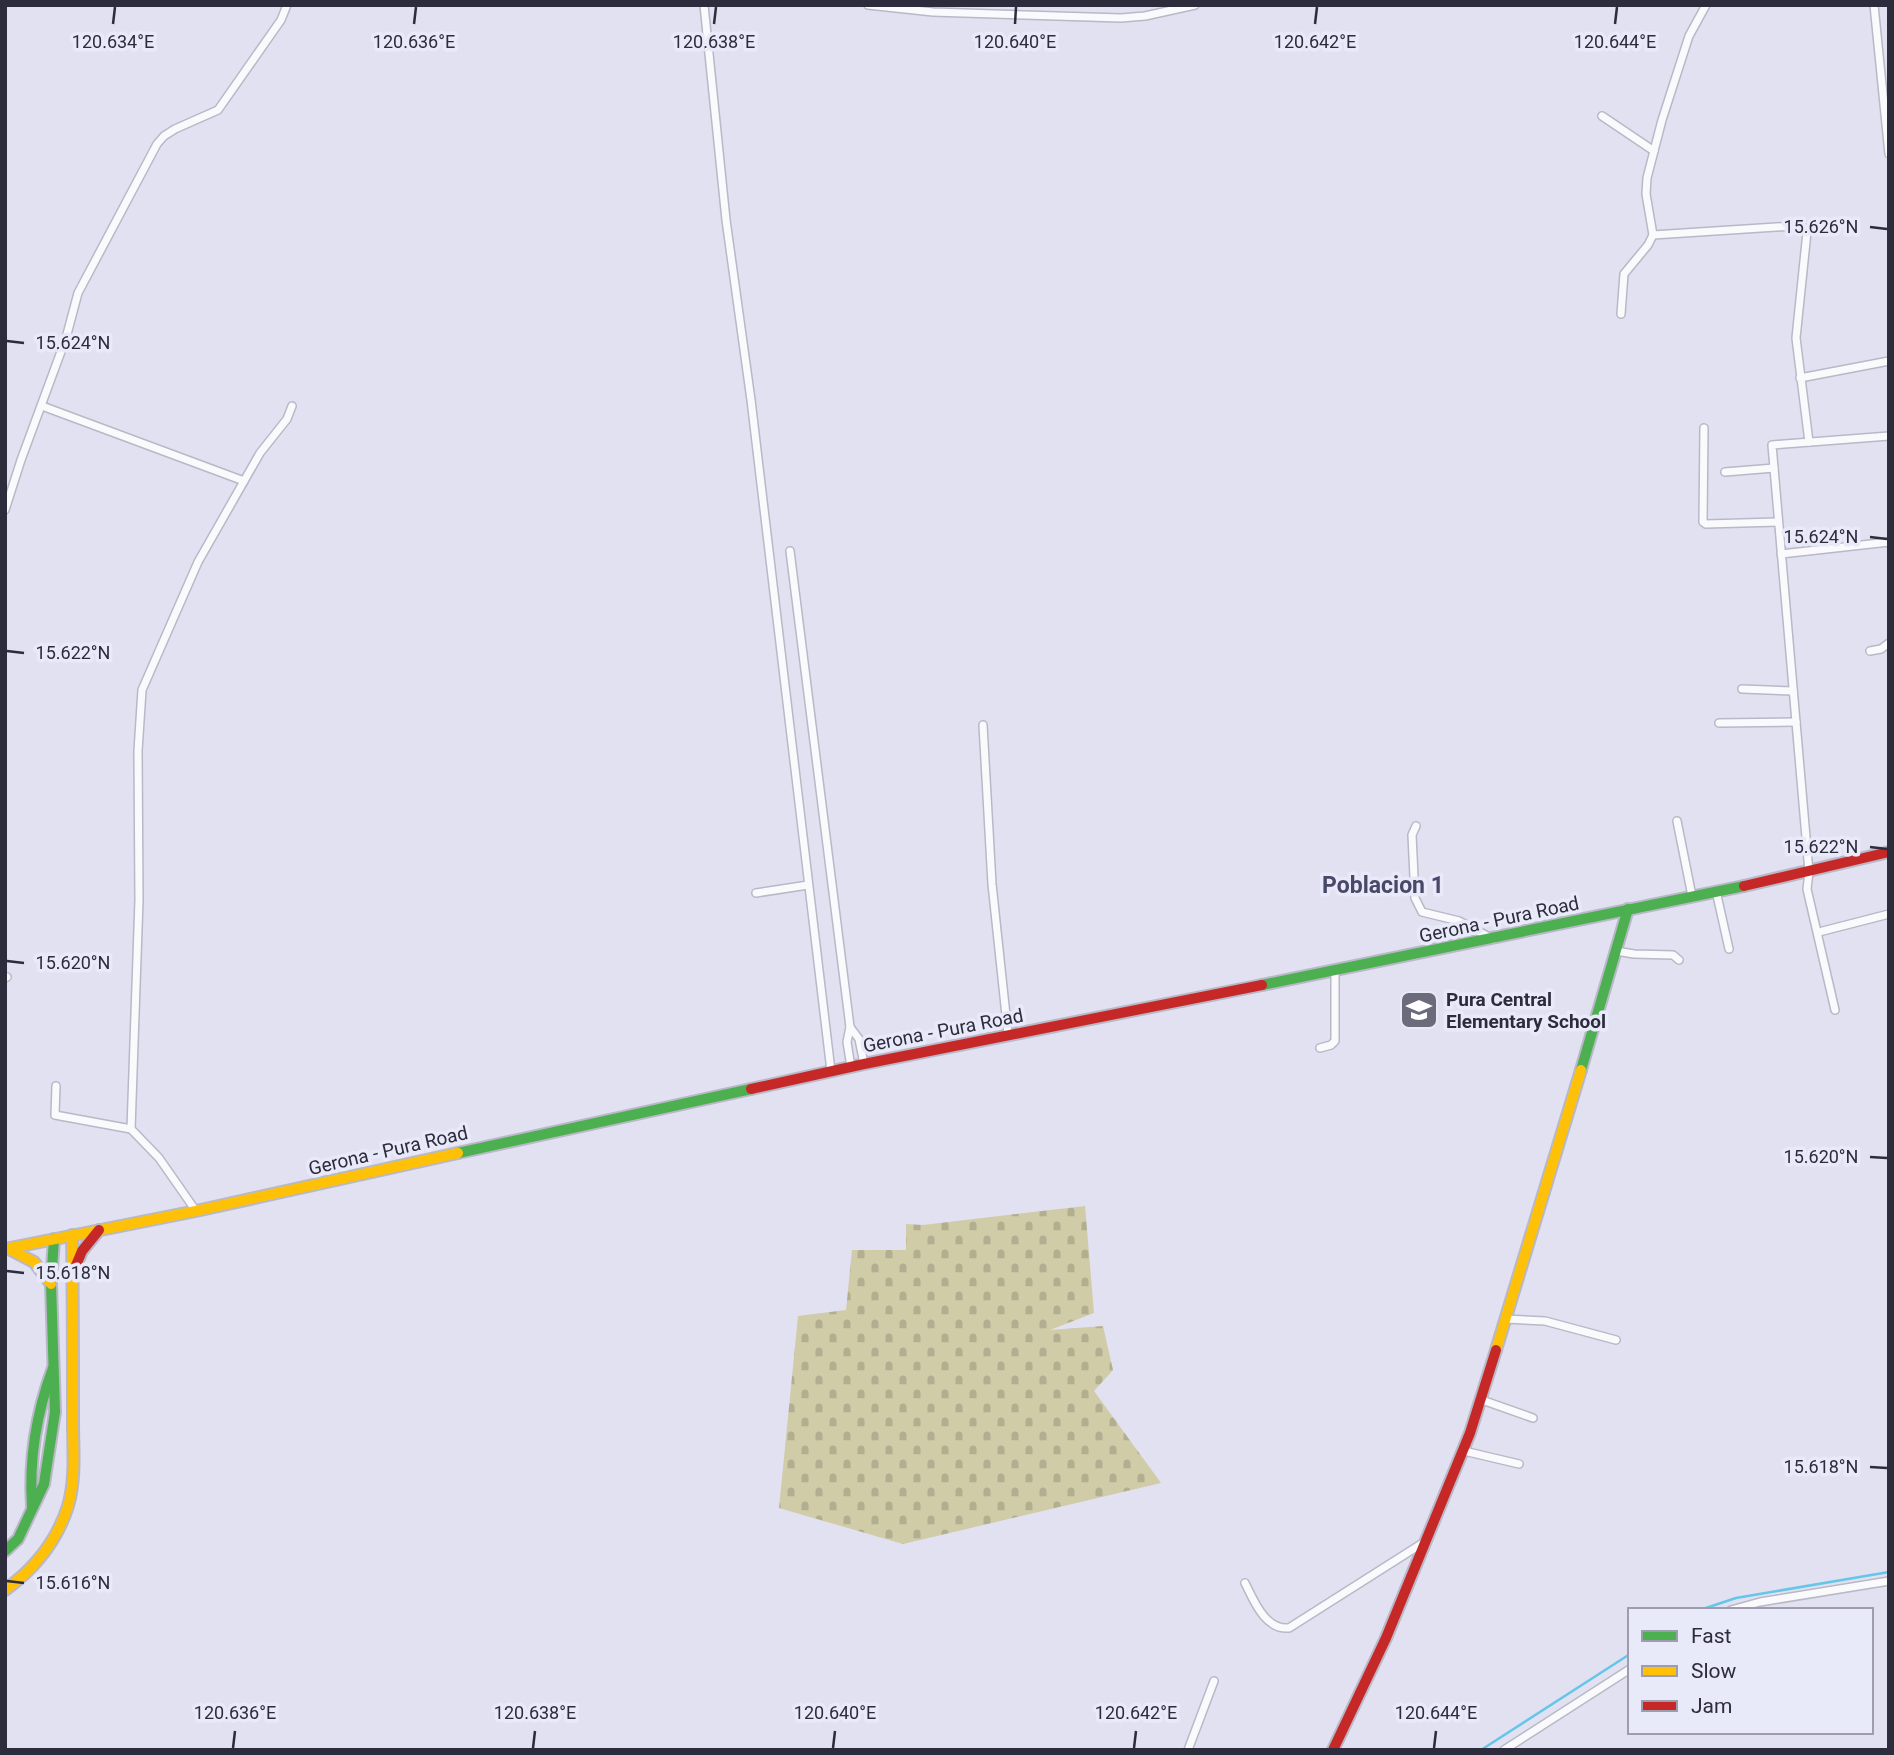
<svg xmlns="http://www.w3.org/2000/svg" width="1894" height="1755" font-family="Roboto,sans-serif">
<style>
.cemetery{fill:url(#cemetery-stones)}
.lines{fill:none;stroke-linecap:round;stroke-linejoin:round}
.stream{stroke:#66c6e8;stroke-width:2.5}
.street-casing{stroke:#b8b8c7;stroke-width:10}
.fast-casing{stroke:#b8b8c7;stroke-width:14}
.slow-casing{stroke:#b8b8c7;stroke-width:14}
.jam-casing{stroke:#b8b8c7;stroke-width:14}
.street{stroke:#fafafd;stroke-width:7}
.fast{stroke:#4caf50;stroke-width:10}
.slow{stroke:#ffc107;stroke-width:10}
.jam{stroke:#c62828;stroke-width:10}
.ticks{fill:none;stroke:#2c2c3c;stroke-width:2.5}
.labels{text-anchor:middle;stroke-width:7;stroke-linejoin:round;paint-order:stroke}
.street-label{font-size:19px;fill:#2c2c3c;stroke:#e8e9f9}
.poi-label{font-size:19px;font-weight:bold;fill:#2c2c3c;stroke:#e8e9f9;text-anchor:start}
.quarter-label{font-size:23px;font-weight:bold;fill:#494869;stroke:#e8e9f9}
.ticks-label{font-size:18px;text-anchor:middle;fill:#2c2c3c;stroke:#e8e9f9;stroke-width:7;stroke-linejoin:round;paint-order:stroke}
</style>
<defs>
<pattern id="cemetery-stones" width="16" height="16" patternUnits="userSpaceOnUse" patternTransform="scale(1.75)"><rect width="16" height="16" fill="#cfcca7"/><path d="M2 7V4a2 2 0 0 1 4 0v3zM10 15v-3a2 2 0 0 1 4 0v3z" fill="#b2af91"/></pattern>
</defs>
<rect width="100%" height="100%" fill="#e1e1f2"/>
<polygon class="cemetery" points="1085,1206 1094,1313 1050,1330 1103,1326 1113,1370 1094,1391 1161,1483 903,1544 779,1508 798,1316 846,1310 852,1250 906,1250 906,1224 923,1225"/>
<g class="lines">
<g class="stream">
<polyline points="1700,1610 1736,1598 1889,1572"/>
<polyline points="1481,1750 1630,1654"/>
</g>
<defs>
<g id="street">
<polyline points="704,5 726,220 751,400 831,1071"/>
<polyline points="868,5 933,12 1121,18 1145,16 1195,5"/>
<polyline points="1874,5 1889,154"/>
<polyline points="1602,116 1654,151"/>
<polyline points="1653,235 1793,226 1805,228 1807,232 1796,338 1809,442"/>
<polyline points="1621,314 1624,274 1648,245 1653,235 1646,194 1647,178 1662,120 1689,36 1706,5"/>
<polyline points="1800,378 1889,361"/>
<polyline points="42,406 244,481"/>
<polyline points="1704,428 1703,522 1706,524 1778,522"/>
<polyline points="1725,472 1774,468"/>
<polyline points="5,510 21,460 66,338 78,293 157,144 164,136 175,129 218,110 281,20 287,5"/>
<polyline points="790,551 850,1027 859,1039 864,1064"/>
<polyline points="1781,554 1889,542"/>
<polyline points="1870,651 1881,649 1889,643"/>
<polyline points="1742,689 1793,691"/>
<polyline points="1719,723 1796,722"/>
<polyline points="983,725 992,884 1008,1034"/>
<polyline points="1677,821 1692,896"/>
<polyline points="1416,826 1412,835 1415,898 1422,912 1459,921 1493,939"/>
<polyline points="1716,891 1729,949"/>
<polyline points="756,893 808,885"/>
<polyline points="1819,932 1889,914"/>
<polyline points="1616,951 1634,954 1673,955 1679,960"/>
<polyline points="5,978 7,977"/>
<polyline points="1835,1010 1807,889 1809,872 1772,445 1889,436"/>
<polyline points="850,1027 847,1042 851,1067"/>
<polyline points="1320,1048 1331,1045 1335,1041 1335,971"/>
<polyline points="56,1086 55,1115 131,1129"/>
<polyline points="196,1211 159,1158 131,1129 139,900 138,751 142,690 198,562 260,453 287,419 292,406"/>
<polyline points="1505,1319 1545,1321 1616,1340"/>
<polyline points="1482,1400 1533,1418"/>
<polyline points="1464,1451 1519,1464"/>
<path d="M 1245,1583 C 1254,1601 1265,1630 1289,1628 L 1426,1541"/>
<polyline points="1731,1610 1760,1602 1889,1581"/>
<polyline points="1188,1750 1214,1681"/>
<polyline points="1504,1750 1630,1669"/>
</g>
<g id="fast">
<polyline points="1262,985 1744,886"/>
<polyline points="1581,1070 1628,909"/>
<polyline points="458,1153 751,1089"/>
<path d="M 32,1506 C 29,1460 37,1411 53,1368"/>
<polyline points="5,1551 18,1539 44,1484 55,1412 51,1284 54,1239"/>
</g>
<g id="slow">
<polyline points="5,1249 196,1211 458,1153"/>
<polyline points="9,1249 34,1262 51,1284"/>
<polyline points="1496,1350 1581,1070"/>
<path d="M 5,1590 C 34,1569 57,1541 68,1506 C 76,1479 73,1450 73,1422 C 73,1359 73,1297 72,1235"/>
</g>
<g id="jam">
<polyline points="1744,886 1889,852"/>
<polyline points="751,1089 864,1064 1262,985"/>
<polyline points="74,1270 82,1251 99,1230"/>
<polyline points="1333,1750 1386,1638 1470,1433 1496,1350"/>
</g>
</defs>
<use href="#street" class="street-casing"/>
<use href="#fast" class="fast-casing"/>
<use href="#slow" class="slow-casing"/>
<use href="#jam" class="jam-casing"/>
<use href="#street" class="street"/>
<use href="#fast" class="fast"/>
<use href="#slow" class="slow"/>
<use href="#jam" class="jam"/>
</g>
<path class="ticks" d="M 113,24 L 115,7M 414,24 L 416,7M 714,24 L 716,7M 1015,24 L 1016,7M 1315,24 L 1317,7M 1615,24 L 1617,7M 1870,227 L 1887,229M 7,341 L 24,343M 1870,537 L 1887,539M 7,651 L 24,653M 1870,847 L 1887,849M 7,961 L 24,963M 1870,1157 L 1887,1158M 7,1271 L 24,1273M 1870,1467 L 1887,1468M 7,1581 L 24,1583M 233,1748 L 235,1731M 533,1748 L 535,1731M 833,1748 L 835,1731M 1134,1748 L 1136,1731M 1434,1748 L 1436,1731"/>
<defs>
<symbol id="school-square" viewBox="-11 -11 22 22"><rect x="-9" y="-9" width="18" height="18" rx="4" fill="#6b6b7c" stroke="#e8e9f9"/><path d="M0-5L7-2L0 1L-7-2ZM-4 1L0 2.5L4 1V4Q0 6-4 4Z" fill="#fff"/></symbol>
</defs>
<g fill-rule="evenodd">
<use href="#school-square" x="1397" y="988" width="44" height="44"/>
</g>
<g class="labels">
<g class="street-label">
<text transform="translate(1499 919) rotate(-12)" y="7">Gerona - Pura Road</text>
<text transform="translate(943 1030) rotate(-11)" y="7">Gerona - Pura Road</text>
<text transform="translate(388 1150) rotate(-13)" y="7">Gerona - Pura Road</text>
</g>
<g class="poi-label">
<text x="1446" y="1006">Pura Central<tspan x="1446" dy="22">Elementary School</tspan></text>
</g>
<g class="quarter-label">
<text x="1383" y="893">Poblacion 1</text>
</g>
</g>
<g class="ticks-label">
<text x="113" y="48">120.634°E</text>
<text x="414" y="48">120.636°E</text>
<text x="714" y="48">120.638°E</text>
<text x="1015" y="48">120.640°E</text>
<text x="1315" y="48">120.642°E</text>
<text x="1615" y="48">120.644°E</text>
<text x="1821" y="233">15.626°N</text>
<text x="73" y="349">15.624°N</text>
<text x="1821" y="543">15.624°N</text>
<text x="73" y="659">15.622°N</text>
<text x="1821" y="853">15.622°N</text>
<text x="73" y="969">15.620°N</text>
<text x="1821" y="1163">15.620°N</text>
<text x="73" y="1279">15.618°N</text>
<text x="1821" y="1473">15.618°N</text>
<text x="73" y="1589">15.616°N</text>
<text x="235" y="1719">120.636°E</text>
<text x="535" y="1719">120.638°E</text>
<text x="835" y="1719">120.640°E</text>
<text x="1136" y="1719">120.642°E</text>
<text x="1436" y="1719">120.644°E</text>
</g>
<rect width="1894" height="1755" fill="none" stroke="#2c2c3c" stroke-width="14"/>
<rect x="1628" y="1608" width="245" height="126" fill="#e8e9f9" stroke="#9d9dad" stroke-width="2"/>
<rect x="1642" y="1631" width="35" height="10" fill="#4caf50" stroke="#9d9dad" stroke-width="2"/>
<text x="1691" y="1643" font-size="21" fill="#2c2c3c">Fast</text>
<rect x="1642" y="1666" width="35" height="10" fill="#ffc107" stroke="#9d9dad" stroke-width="2"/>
<text x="1691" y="1678" font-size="21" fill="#2c2c3c">Slow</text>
<rect x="1642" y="1701" width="35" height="10" fill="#c62828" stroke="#9d9dad" stroke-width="2"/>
<text x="1691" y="1713" font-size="21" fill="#2c2c3c">Jam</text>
</svg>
